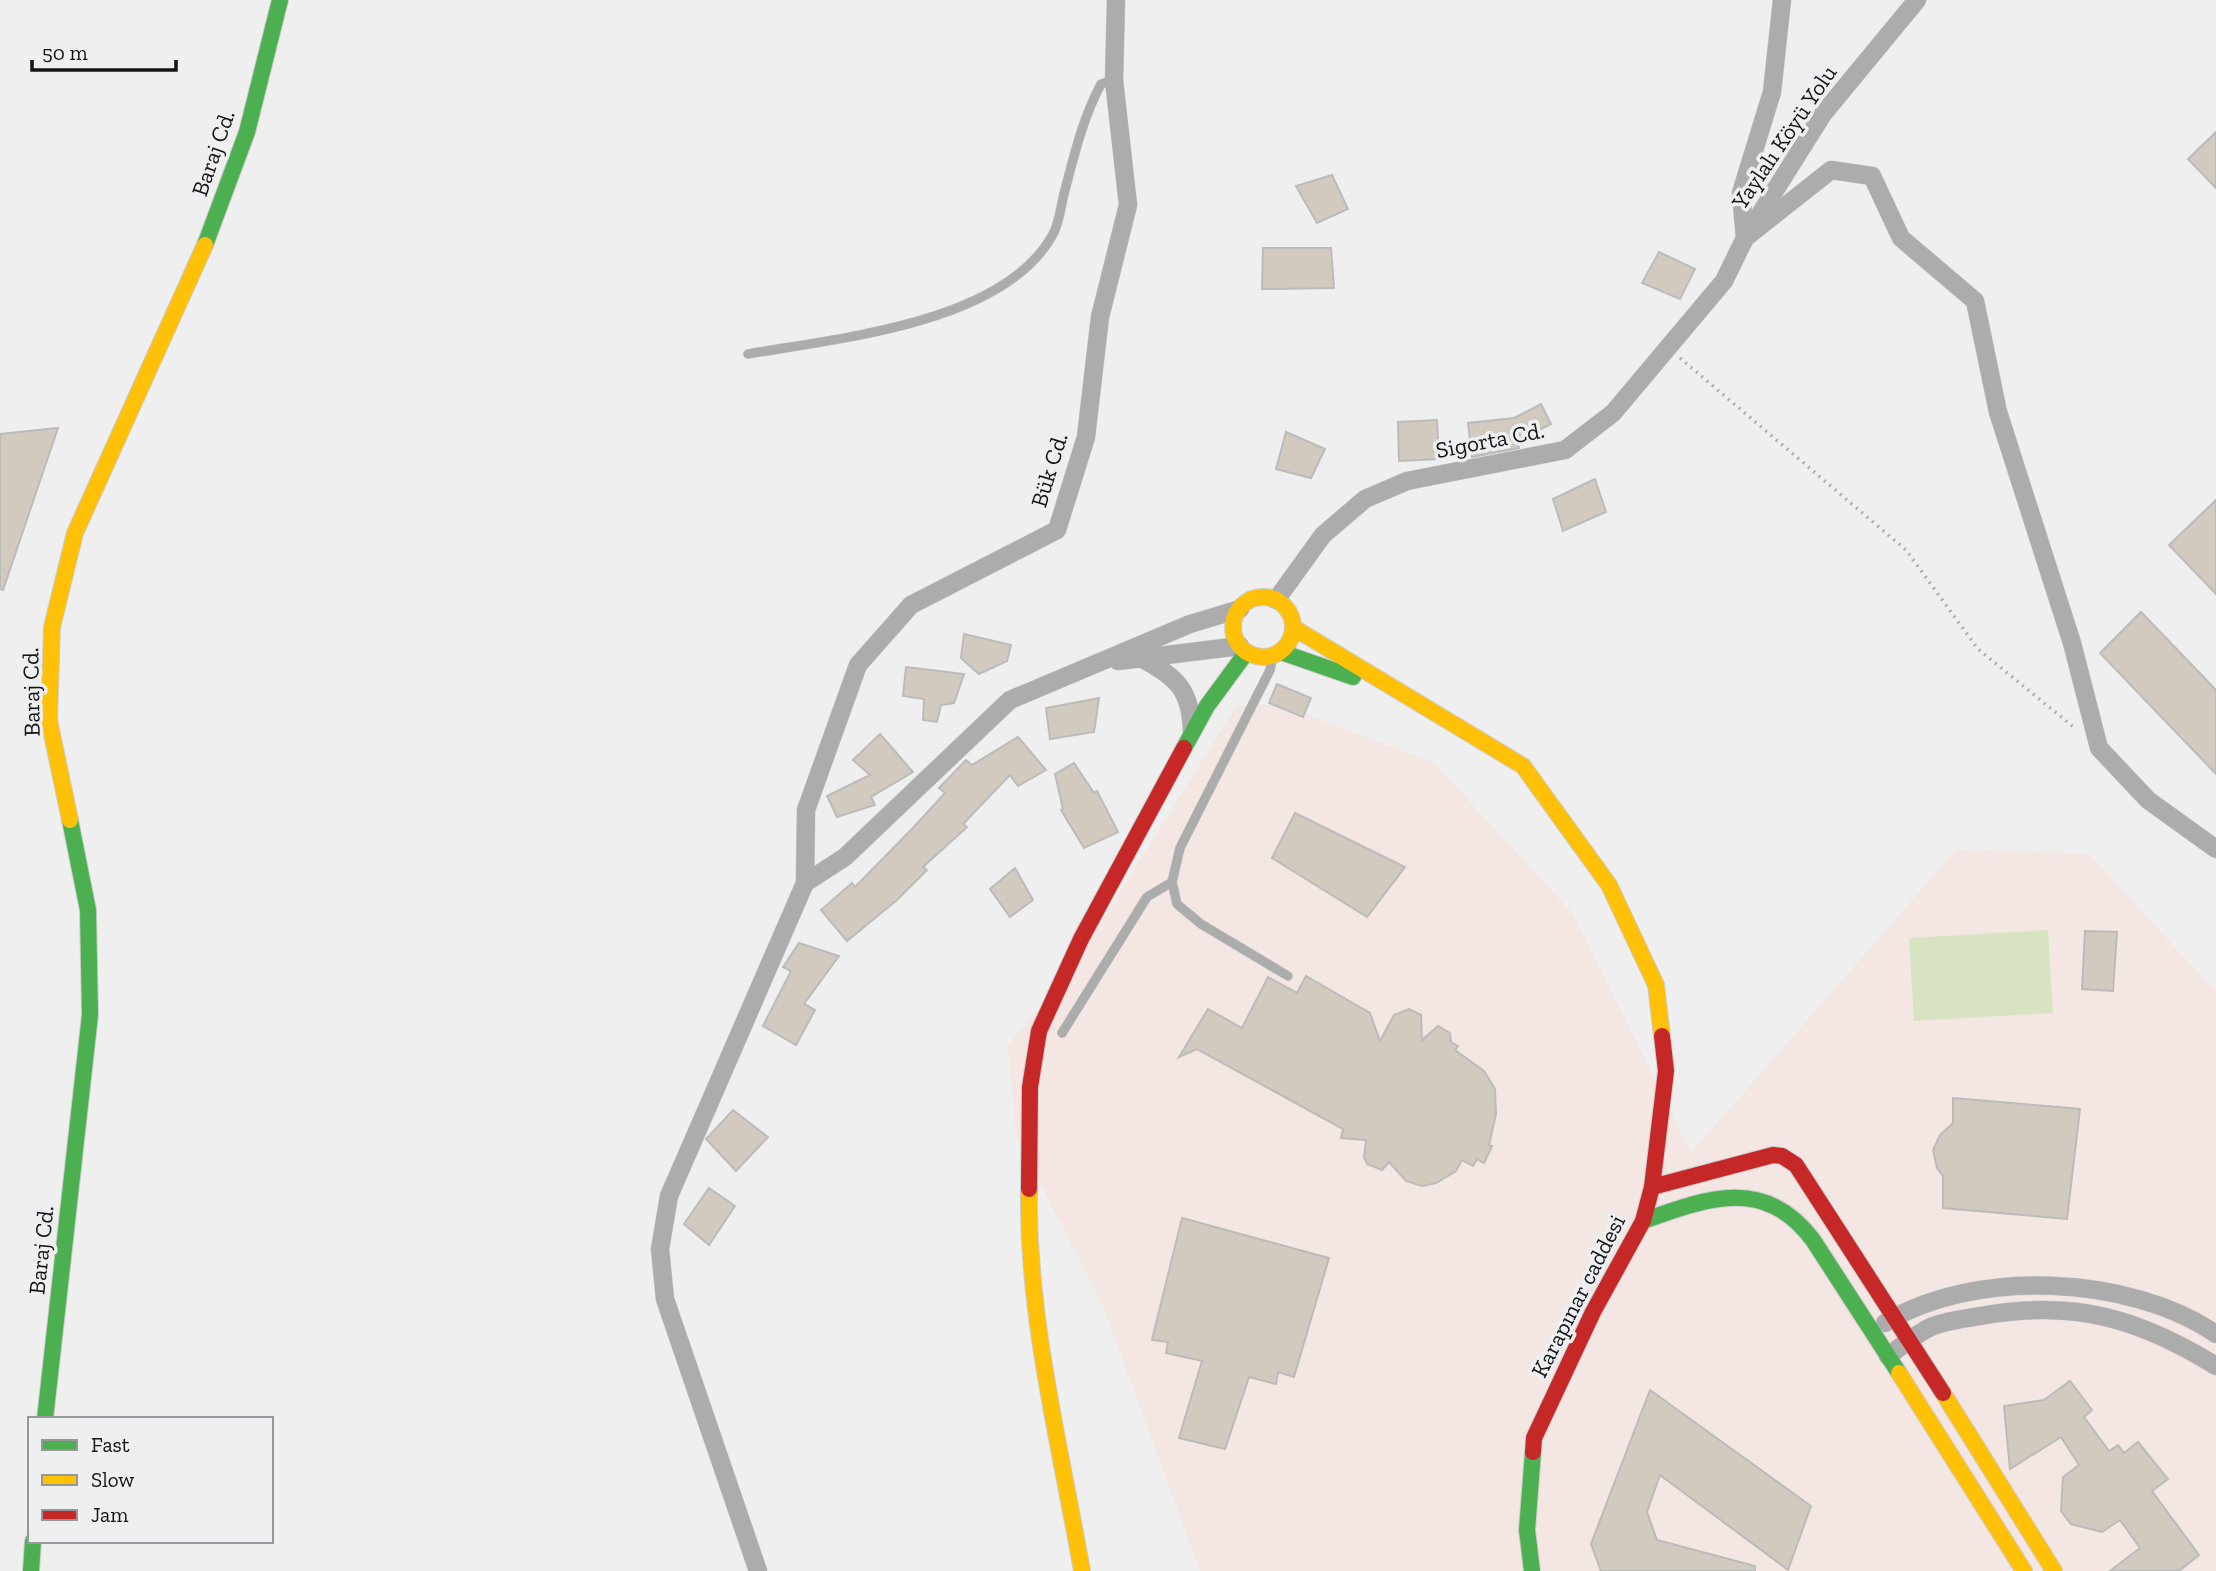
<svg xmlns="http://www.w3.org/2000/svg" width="2216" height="1571" font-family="'Zilla Slab',serif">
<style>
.education{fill:#f4e6e2}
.green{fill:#d8e3c2}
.building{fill:#d2cabe;stroke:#bbb;stroke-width:2}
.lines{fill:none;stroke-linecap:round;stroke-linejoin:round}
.lane-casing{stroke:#cccccd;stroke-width:10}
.street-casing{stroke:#cccccd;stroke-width:19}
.fast-casing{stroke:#cccccd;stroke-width:18}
.slow-casing{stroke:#cccccd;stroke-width:18}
.jam-casing{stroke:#cccccd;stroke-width:18}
.path{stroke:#aeaeaf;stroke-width:3.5;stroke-dasharray:2 5;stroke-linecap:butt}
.lane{stroke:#adacac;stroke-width:9}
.street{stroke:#adacac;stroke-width:18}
.fast{stroke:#4caf50;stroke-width:16}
.slow{stroke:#ffc107;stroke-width:16}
.jam{stroke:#c62828;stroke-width:16}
.labels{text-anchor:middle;stroke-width:7;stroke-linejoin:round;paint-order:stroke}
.street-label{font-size:23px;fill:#141415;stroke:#eeeff1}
</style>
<rect width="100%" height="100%" fill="#efeff0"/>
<polygon class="education" points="1237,705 1281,705 1434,763 1573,914 1691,1153 1957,849 2089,854 2216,992 2216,1571 1200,1571 1104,1309 1016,1135 1008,1045 1072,969"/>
<polygon class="green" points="2048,930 2053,1013 1914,1021 1909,938"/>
<g class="building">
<polygon points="2216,132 2216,188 2188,159"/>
<polygon points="1332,175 1348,209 1317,223 1296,186"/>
<polygon points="1263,248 1331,248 1334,288 1262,289"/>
<polygon points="1659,252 1695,269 1680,299 1642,283"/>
<polygon points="1541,404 1551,424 1518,441 1519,448 1472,457 1468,423 1514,418"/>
<polygon points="1437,420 1439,459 1399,461 1398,422"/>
<polygon points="58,428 3,590 0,589 0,434"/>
<polygon points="1286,432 1325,449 1311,478 1276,469"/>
<polygon points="1595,479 1606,512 1563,531 1553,499"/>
<polygon points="2216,500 2216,594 2169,545"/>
<polygon points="2141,612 2216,690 2216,774 2100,653"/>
<polygon points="964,634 1011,645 1007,661 979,674 961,658"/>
<polygon points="906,667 964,674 954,703 941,705 937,722 923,720 924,699 903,696"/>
<polygon points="1277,684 1311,698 1303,717 1269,703"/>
<polygon points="1099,698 1094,732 1050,739 1046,708"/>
<polygon points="880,734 913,772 871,797 875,805 837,817 827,796 870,775 853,760"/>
<polygon points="1018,737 1046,770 1018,786 1010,775 963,824 967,827 923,867 927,870 897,900 847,941 821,910 852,883 855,887 910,831 945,793 939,788 966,760 972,765"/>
<polygon points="1074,763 1094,793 1097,791 1118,832 1084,848 1061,810 1063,809 1055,774"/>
<polygon points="1295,813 1405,867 1367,917 1272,858"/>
<polygon points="1015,868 1033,900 1010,917 990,889"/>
<polygon points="2085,931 2117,932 2113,991 2082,989"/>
<polygon points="799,943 839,956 804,1004 815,1010 796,1045 763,1026 791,971 783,967"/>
<polygon points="1306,976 1370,1013 1380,1041 1394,1015 1409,1009 1421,1015 1422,1040 1438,1026 1450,1033 1451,1042 1458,1046 1455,1050 1484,1071 1495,1089 1496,1114 1489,1145 1492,1146 1484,1163 1477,1159 1473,1166 1462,1160 1456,1171 1436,1183 1422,1186 1406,1181 1389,1162 1382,1170 1367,1164 1364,1157 1366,1140 1341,1138 1343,1129 1197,1049 1179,1057 1208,1009 1242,1028 1268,977 1297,993"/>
<polygon points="1953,1098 2080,1109 2067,1219 1943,1208 1943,1176 1937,1168 1933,1150 1940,1135 1953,1123"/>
<polygon points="733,1110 768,1137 736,1171 706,1139"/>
<polygon points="709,1188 735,1206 709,1245 684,1224"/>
<polygon points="1182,1218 1329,1258 1294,1377 1278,1372 1276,1384 1249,1377 1225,1449 1179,1438 1202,1361 1166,1353 1168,1342 1152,1340"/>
<polygon points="2070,1381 2092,1410 2084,1417 2109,1451 2118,1445 2124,1453 2138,1442 2168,1479 2152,1491 2199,1555 2179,1571 2110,1571 2140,1548 2120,1520 2102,1532 2071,1524 2061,1511 2063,1477 2079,1465 2061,1437 2010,1469 2004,1406 2044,1400"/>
<polygon points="1650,1390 1811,1506 1788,1570 1660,1475 1647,1512 1657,1540 1755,1566 1755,1571 1601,1571 1591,1544"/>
</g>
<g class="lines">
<defs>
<g id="lane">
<path d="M 748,354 C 838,338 1002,324 1052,236 C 1060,223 1061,204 1065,190 C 1075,152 1083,118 1101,84 L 1114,80"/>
<polyline points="1273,656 1270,670 1180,848 1172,882 1177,904 1201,924 1288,976"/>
<polyline points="1062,1033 1147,897 1172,882"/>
</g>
<g id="street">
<polyline points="1745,238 1831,170 1872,176 1901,238 1975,301 1998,412 2072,643 2099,748 2148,800 2216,849"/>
<polyline points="1745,238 1741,193 1772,92 1782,0"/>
<polyline points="1276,600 1323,535 1365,499 1407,481 1565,450 1613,413 1724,281 1745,238 1823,114 1917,0"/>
<path d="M 1141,658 C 1177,677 1191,690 1192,732"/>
<polyline points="1118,661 1240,646"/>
<polyline points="805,883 806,810 858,665 911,605 1057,530 1086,437 1100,317 1128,205 1114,80 1116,0"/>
<path d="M 1885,1323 C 1975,1268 2129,1275 2216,1334"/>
<path d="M 1888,1356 C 1902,1346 1917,1333 1933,1326 C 1949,1320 1969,1318 1986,1315 C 2076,1300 2140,1319 2216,1366"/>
<polyline points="758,1571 665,1299 660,1249 669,1196 805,883 845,857 1010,700 1190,624 1240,609"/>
</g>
<g id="fast">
<polyline points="205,245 247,132 280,0"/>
<polyline points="1281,652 1353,677"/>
<polyline points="1184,748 1207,706 1246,653"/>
<path d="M 1643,1221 C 1707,1198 1765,1176 1813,1240 L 1899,1373"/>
<polyline points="45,1419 90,1015 88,910 70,820"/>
<polyline points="31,1571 33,1541"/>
<polyline points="1532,1571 1527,1530 1533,1452"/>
</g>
<g id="slow">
<circle cx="1263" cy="627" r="30"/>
<polyline points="1294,628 1523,766 1609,885 1656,985 1662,1036"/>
<polyline points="70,820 49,720 52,627 75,533 205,245"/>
<path d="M 1029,1189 C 1027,1317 1060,1445 1082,1571"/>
<polyline points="1899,1373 2024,1571"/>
<polyline points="1943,1393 2054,1571"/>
</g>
<g id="jam">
<polyline points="1652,1187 1773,1155 1782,1156 1796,1165 1943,1393"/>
<polyline points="1029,1189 1030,1087 1039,1031 1081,939 1184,748"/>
<polyline points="1533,1452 1534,1438 1593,1312 1643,1221 1652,1187 1666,1071 1662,1036"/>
</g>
</defs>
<use href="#lane" class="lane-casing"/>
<use href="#street" class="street-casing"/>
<use href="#fast" class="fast-casing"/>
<use href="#slow" class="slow-casing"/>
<use href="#jam" class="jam-casing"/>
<polyline class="path" points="1680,358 1906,550 1978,649 2076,729"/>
<use href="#lane" class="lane"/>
<use href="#street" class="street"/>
<use href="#fast" class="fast"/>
<use href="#slow" class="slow"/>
<use href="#jam" class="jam"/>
</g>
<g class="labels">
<g class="street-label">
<text transform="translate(1784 137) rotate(-56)" y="8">Yaylalı Köyü Yolu</text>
<text transform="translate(213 153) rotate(-71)" y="8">Baraj Cd.</text>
<text transform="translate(1490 440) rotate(-11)" y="8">Sigorta Cd.</text>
<text transform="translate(1049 470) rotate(-73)" y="8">Bük Cd.</text>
<text transform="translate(31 692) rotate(-91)" y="8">Baraj Cd.</text>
<text transform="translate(41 1250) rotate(-84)" y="8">Baraj Cd.</text>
<text transform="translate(1578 1296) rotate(-63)" y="8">Karapınar caddesi</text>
</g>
</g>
<rect x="28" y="1417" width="245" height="126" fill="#eeeff1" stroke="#979799" stroke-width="2"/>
<rect x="42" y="1440" width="35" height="10" fill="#4caf50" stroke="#979799" stroke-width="2"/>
<text x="91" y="1452" font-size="21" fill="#141415">Fast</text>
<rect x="42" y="1475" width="35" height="10" fill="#ffc107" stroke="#979799" stroke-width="2"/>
<text x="91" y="1487" font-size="21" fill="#141415">Slow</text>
<rect x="42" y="1510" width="35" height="10" fill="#c62828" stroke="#979799" stroke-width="2"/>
<text x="91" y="1522" font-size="21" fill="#141415">Jam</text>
<path d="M32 60v10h144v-10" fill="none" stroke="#141415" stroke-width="3.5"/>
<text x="42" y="60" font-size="21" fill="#141415" stroke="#eeeff1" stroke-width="5" paint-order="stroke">50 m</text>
</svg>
